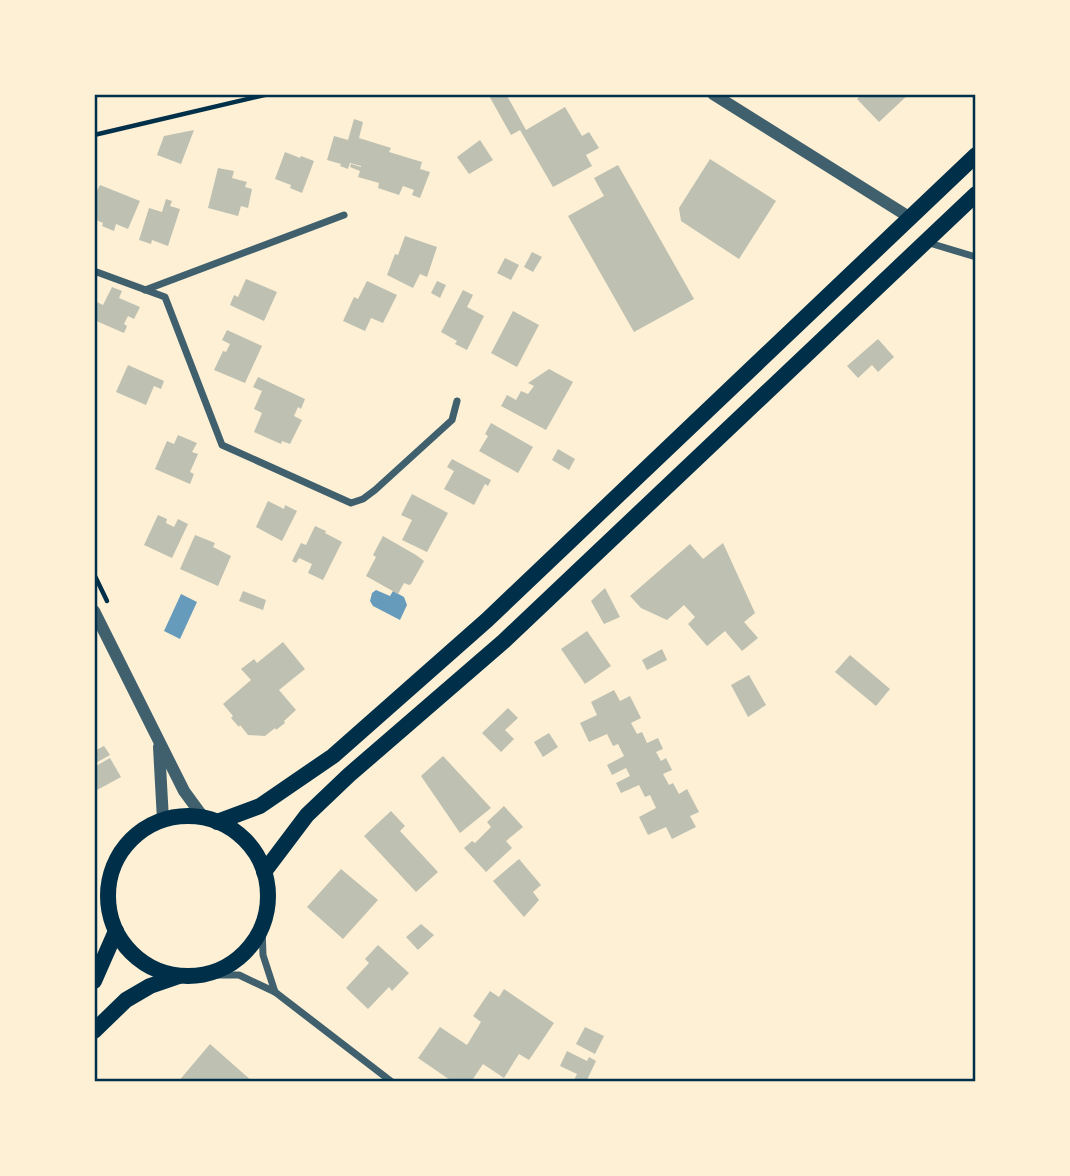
<svg xmlns="http://www.w3.org/2000/svg" width="1070" height="1176" font-family="Barlow,sans-serif">
<style>
.water{fill:#669bbc}
.building{fill:#bec0b2}
.lines{fill:none;stroke-linecap:round;stroke-linejoin:round}
.path{stroke:#003049;stroke-width:4.5}
.minor{stroke:#3f606c;stroke-width:7}
.tertiary{stroke:#3f606c;stroke-width:12}
.primary{stroke:#003049;stroke-width:16}
.neatline{fill:none;stroke:#003049;stroke-width:2.5}
</style>
<rect width="100%" height="100%" fill="#fdf0d5"/>
<g class="water">
<polygon points="376,590 390,596 393,591 404,597 407,605 400,620 373,606 370,601 372,593"/>
<polygon points="181,594 197,602 180,639 164,631"/>
</g>
<g class="building">
<polygon points="488,94 506,94 526,130 565,107 582,136 589,132 599,148 586,155 592,166 553,187 520,130 511,135"/>
<polygon points="862,94 909,94 879,122 857,99"/>
<polygon points="354,119 363,122 359,138 391,148 389,152 422,162 420,169 430,172 420,198 412,195 414,190 403,186 399,195 378,188 379,183 358,177 360,171 350,167 351,164 361,167 361,166 350,163 348,169 340,166 341,164 327,160 334,136 348,140"/>
<polygon points="194,130 181,164 157,155 164,136"/>
<polygon points="480,140 493,160 469,174 457,157"/>
<polygon points="285,152 300,158 301,156 314,161 302,193 290,188 291,185 275,179"/>
<polygon points="710,159 776,201 739,259 681,221 679,208"/>
<polygon points="618,165 694,299 634,332 568,216 604,196 594,178"/>
<polygon points="218,168 234,171 232,178 247,182 245,187 252,189 248,208 241,206 238,216 208,208"/>
<polygon points="100,185 140,201 128,229 116,224 114,231 102,226 103,223 94,219 94,196"/>
<polygon points="166,199 172,201 170,206 180,209 168,246 152,240 151,244 139,240 149,208 162,212"/>
<polygon points="405,236 437,247 427,277 420,274 413,288 387,275 395,254 398,255"/>
<polygon points="532,252 542,257 533,272 524,267"/>
<polygon points="505,258 519,265 511,280 497,273"/>
<polygon points="246,279 277,292 264,321 230,305 234,295 238,297"/>
<polygon points="367,281 397,295 383,323 371,318 365,331 343,321 354,297 358,299"/>
<polygon points="437,281 446,285 440,298 431,293"/>
<polygon points="112,287 122,291 119,298 140,307 134,319 128,316 124,324 127,326 124,333 94,320 94,307 97,302 103,305"/>
<polygon points="463,290 473,295 467,307 484,316 467,350 455,344 457,341 441,332"/>
<polygon points="513,311 539,325 517,367 491,353"/>
<polygon points="227,330 262,346 245,383 214,370 223,351 226,352 230,344 222,340"/>
<polygon points="878,339 894,357 878,372 872,365 858,378 847,366"/>
<polygon points="128,365 164,381 161,389 154,386 146,405 116,392"/>
<polygon points="549,369 573,382 546,430 501,406 507,395 516,400 521,391 528,394 534,386 528,383"/>
<polygon points="258,377 305,399 301,409 298,407 294,416 302,420 290,444 282,441 281,444 254,432 262,413 254,409 262,391 253,387"/>
<polygon points="491,423 533,447 518,473 479,451 488,436 485,434"/>
<polygon points="178,435 197,443 192,452 198,454 190,472 194,474 190,484 155,469 167,441 174,444"/>
<polygon points="558,449 575,459 569,470 552,460"/>
<polygon points="452,459 491,480 488,486 485,484 474,505 444,489 454,471 447,467"/>
<polygon points="412,494 448,513 427,552 402,540 412,520 401,515"/>
<polygon points="268,501 284,509 285,505 297,511 282,541 256,527"/>
<polygon points="158,515 167,519 166,523 174,527 178,519 188,524 172,558 144,545"/>
<polygon points="315,526 326,531 325,533 342,542 323,580 308,573 312,564 299,558 296,563 292,561 301,543 306,545"/>
<polygon points="195,535 215,543 213,547 231,556 218,586 180,569"/>
<polygon points="383,536 416,555 424,561 411,584 409,585 404,583 398,594 366,576 376,557 373,555"/>
<polygon points="723,543 755,613 744,622 758,638 742,651 725,631 707,646 688,624 695,617 684,605 667,620 641,608 630,596 690,544 703,559"/>
<polygon points="605,588 620,617 604,624 591,601"/>
<polygon points="243,591 266,600 263,610 239,601"/>
<polygon points="587,631 611,666 585,684 561,649"/>
<polygon points="283,642 305,669 279,690 296,710 284,721 285,723 276,730 275,728 265,736 248,735 240,725 239,727 231,718 233,716 223,704 251,680 241,669 254,659 257,663"/>
<polygon points="662,649 667,660 647,670 642,660"/>
<polygon points="850,655 890,689 876,706 835,672"/>
<polygon points="749,675 766,705 748,717 731,685"/>
<polygon points="614,690 620,701 630,696 641,718 631,723 637,734 642,732 647,743 658,738 663,749 656,752 661,761 666,758 672,770 663,774 669,785 673,783 679,794 687,789 699,812 690,816 696,827 672,839 666,827 648,835 639,817 656,808 650,795 645,797 639,785 621,793 616,783 630,776 626,768 612,775 607,765 624,756 618,744 613,746 607,734 589,742 580,723 597,715 591,702"/>
<polygon points="508,708 518,718 505,730 514,739 501,752 482,733"/>
<polygon points="549,733 558,747 543,757 534,742"/>
<polygon points="104,746 110,755 94,764 94,751"/>
<polygon points="443,756 491,808 460,833 421,776"/>
<polygon points="110,758 121,777 97,790 94,785 94,767"/>
<polygon points="504,806 523,827 506,841 512,848 486,872 464,848 472,841 475,843 491,827 487,822"/>
<polygon points="391,811 405,826 400,831 438,872 416,892 364,836"/>
<polygon points="519,859 541,885 533,892 539,900 524,917 493,881"/>
<polygon points="341,869 378,900 343,939 307,907"/>
<polygon points="421,924 434,935 418,950 406,937"/>
<polygon points="378,945 409,973 392,991 389,987 368,1009 346,988 369,963 365,959"/>
<polygon points="504,989 554,1023 529,1060 519,1054 504,1078 483,1064 471,1082 453,1082 418,1058 440,1027 467,1045 481,1022 473,1016 490,991 499,997"/>
<polygon points="585,1027 604,1036 595,1054 576,1044"/>
<polygon points="210,1044 253,1082 178,1082"/>
<polygon points="567,1051 587,1061 589,1057 596,1061 586,1082 573,1082 577,1074 560,1066"/>
</g>
<g class="lines">
<g class="path">
<polyline points="94,135 269,94"/>
<polyline points="94,574 107,601"/>
</g>
<g class="minor">
<polyline points="926,242 976,257"/>
<polyline points="94,271 165,297 222,445 351,503 363,499 375,490 452,420 457,401"/>
<polyline points="145,290 344,215"/>
<polyline points="262,927 263,955 275,992"/>
<polyline points="206,975 239,975 275,992 392,1082"/>
</g>
<g class="tertiary">
<polyline points="713,94 909,217"/>
<polyline points="94,611 184,791 203,817"/>
<polyline points="159,747 163,820"/>
</g>
<g class="primary">
<circle cx="188" cy="896" r="80"/>
<polyline points="217,822 260,806 333,756 487,620 976,155"/>
<polyline points="264,872 307,815 349,775 504,641 976,194"/>
<polyline points="94,981 116,931"/>
<polyline points="94,1031 126,1000 150,986 179,976"/>
</g>
</g>
<rect width="1070" height="1176" fill="none" stroke="#fdf0d5" stroke-width="192"/>
<rect x="96" y="96" width="878" height="984" class="neatline"/>
</svg>
